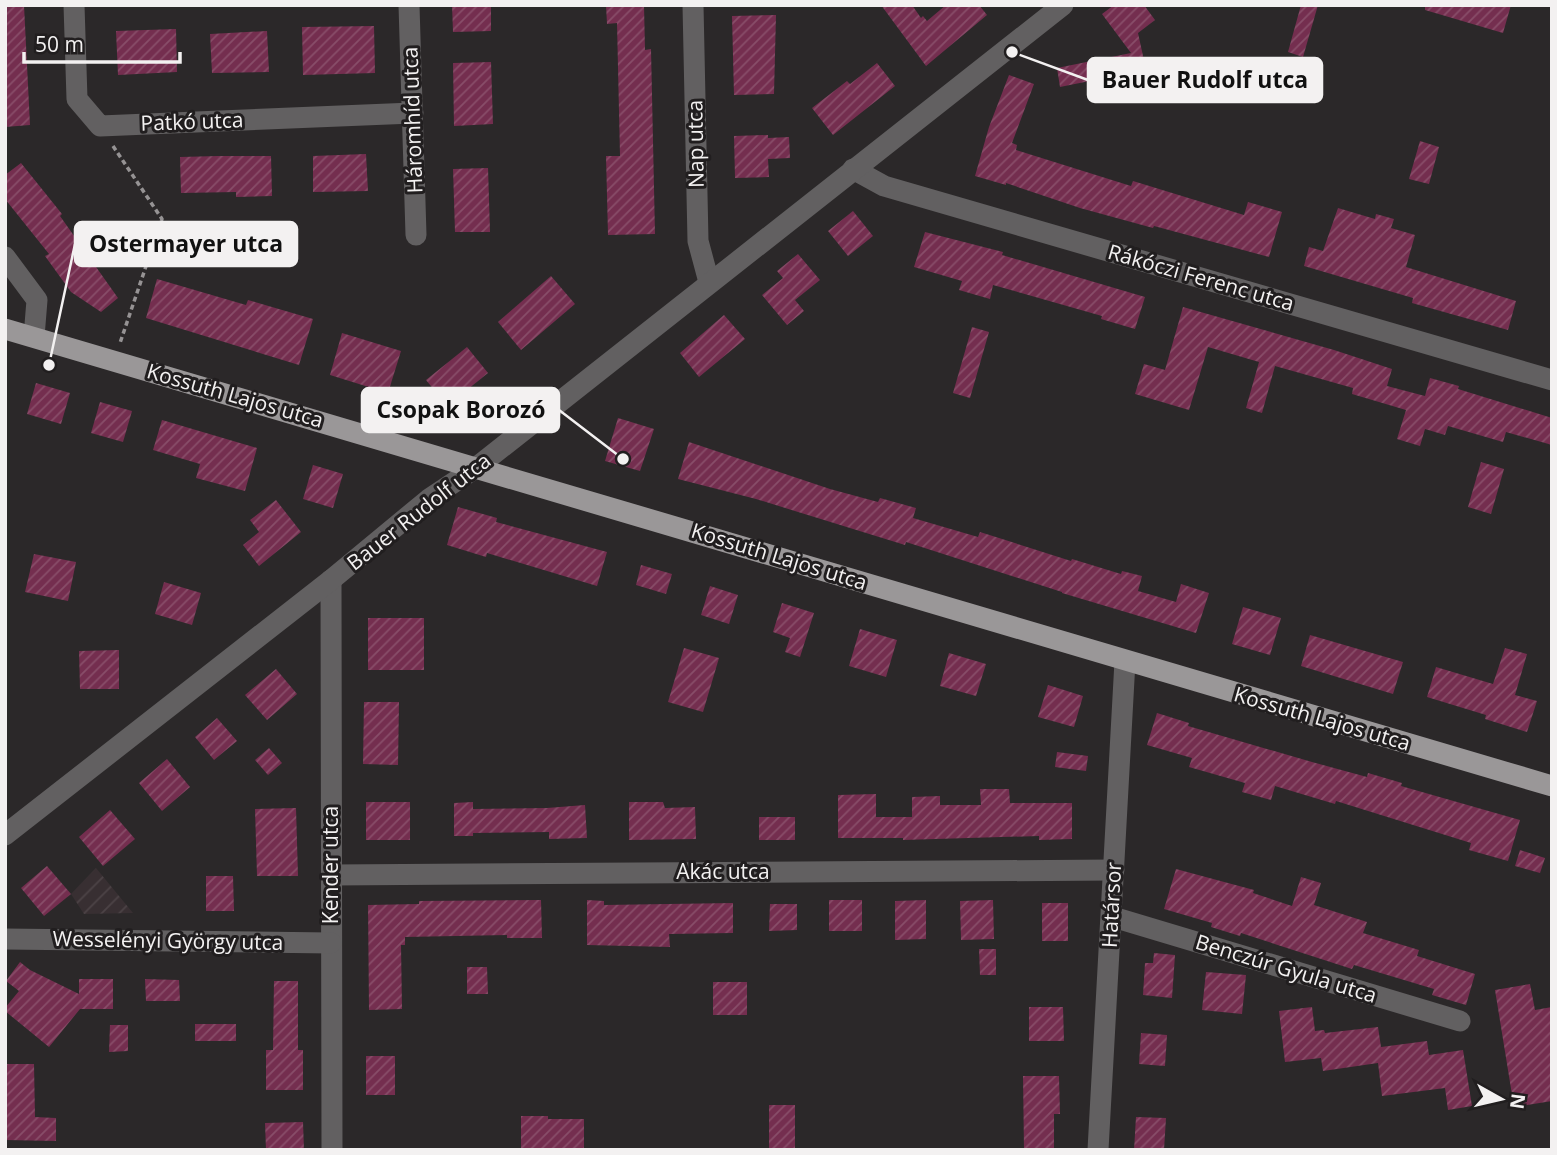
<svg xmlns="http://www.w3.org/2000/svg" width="1557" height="1155" font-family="'Open Sans',sans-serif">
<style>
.industrial{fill:url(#industrial-furrows)}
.building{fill:url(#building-hatch)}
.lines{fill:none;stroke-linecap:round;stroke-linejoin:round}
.path{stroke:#969394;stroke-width:3.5;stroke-dasharray:5 3.5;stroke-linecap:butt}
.minor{stroke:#626061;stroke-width:21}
.major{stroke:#9a9798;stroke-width:21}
.labels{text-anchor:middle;stroke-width:6;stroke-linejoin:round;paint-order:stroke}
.street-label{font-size:21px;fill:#f3f1f1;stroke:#211e1f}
.leader{fill:none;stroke:#f3f1f1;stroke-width:2.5}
.callout-dot{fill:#f3f1f1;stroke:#211e1f;stroke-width:2.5}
.callout{fill:#f3f1f1;stroke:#f3f1f1;stroke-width:2.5}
.callout-label{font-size:23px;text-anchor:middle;font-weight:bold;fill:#111}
</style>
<defs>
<pattern id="industrial-furrows" width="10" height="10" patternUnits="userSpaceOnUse" patternTransform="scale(1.75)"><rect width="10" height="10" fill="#382f32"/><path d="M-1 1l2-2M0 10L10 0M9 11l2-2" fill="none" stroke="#4c4346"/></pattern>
<pattern id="building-hatch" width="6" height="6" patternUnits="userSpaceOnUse" patternTransform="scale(1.75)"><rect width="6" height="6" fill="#742e4f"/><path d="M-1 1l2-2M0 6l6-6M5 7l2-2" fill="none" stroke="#884d69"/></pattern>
</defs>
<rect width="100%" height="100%" fill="#2b2829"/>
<polygon class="industrial" points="96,868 133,913 84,914 71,894"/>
<g class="building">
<polygon points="5,5 24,5 30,125 5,127"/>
<polygon points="452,5 491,5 491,31 453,32"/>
<polygon points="606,5 644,5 645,50 651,49 655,234 608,235 606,156 620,156 617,23 607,24"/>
<polygon points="881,5 912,5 921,18 923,16 927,21 946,5 979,5 987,15 926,66"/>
<polygon points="1114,5 1144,5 1155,20 1138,33 1147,74 1144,70 1060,87 1057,68 1131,53 1102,14"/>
<polygon points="1301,5 1318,5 1303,57 1288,52"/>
<polygon points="1425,5 1511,5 1503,33 1425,10"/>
<polygon points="776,15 774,94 734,95 732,16"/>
<polygon points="374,26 375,73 303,75 302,27"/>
<polygon points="176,29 177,72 118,75 116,31"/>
<polygon points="267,31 269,72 212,73 210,34"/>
<polygon points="491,62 493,124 454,126 453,63"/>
<polygon points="877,63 895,86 833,135 812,108 847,81 850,84"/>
<polygon points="1009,75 1034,84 1012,143 1017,145 1016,150 1131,186 1133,181 1244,215 1248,202 1282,212 1269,257 1154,226 1153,228 1080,208 1006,183 1006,185 975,176 989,127"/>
<polygon points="768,135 768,138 789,137 790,158 768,159 769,177 735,178 734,136"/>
<polygon points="1420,141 1439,147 1429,184 1409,179"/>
<polygon points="366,154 368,191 313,192 313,156"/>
<polygon points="218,156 271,156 272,196 236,197 236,192 181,193 180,157"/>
<polygon points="21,163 62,214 60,216 118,298 101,312 71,292 45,256 49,254 5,199 5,175"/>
<polygon points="488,168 490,232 455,232 453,169"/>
<polygon points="1338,208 1375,219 1376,214 1394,219 1391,228 1415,235 1406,267 1516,301 1508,330 1412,303 1413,298 1304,266 1309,247 1323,251"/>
<polygon points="853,211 873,236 848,256 828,231"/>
<polygon points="925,232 1003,252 1002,255 1145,297 1135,329 1101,319 1102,316 993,285 990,299 959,290 962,281 914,267"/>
<polygon points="798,254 820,280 795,300 804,311 787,325 762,295 783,278 777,271"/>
<polygon points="551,276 575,304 521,350 498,322"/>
<polygon points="157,279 246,305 248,300 313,319 299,365 146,318"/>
<polygon points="1183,307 1334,350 1392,369 1387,386 1425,396 1430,378 1459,386 1458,389 1552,418 1552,445 1506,432 1503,442 1448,426 1445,435 1425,429 1420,446 1397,439 1406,410 1352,394 1353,388 1275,366 1262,413 1246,408 1259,362 1208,347 1189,410 1135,394 1144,364 1165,370"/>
<polygon points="724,315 745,339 699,377 680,353"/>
<polygon points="972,327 989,332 970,398 953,393"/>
<polygon points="342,333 401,351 388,393 330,375"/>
<polygon points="467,347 488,373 447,406 426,380"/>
<polygon points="36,383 70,393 61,424 27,414"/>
<polygon points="100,402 132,411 123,442 91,433"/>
<polygon points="618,418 654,429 640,471 605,461"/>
<polygon points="162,420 257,448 245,491 196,478 200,464 153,450"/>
<polygon points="689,442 830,489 878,502 880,498 916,508 913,518 978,537 980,532 1071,561 1072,559 1121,574 1122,571 1142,576 1138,591 1176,602 1181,584 1209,593 1196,633 1062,593 1062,592 906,542 905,545 756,499 678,479"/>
<polygon points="1481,462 1504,469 1491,514 1468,507"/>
<polygon points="313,465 343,474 333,508 303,499"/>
<polygon points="276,500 301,532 259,566 243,545 259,532 250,520"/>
<polygon points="458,507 497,518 496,522 607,552 597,586 487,553 486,557 447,545"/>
<polygon points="34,554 76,562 68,601 25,592"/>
<polygon points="641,565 672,574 666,594 636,585"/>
<polygon points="164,582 201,593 192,625 155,614"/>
<polygon points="710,586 738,595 729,624 701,615"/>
<polygon points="782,603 814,613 800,657 785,652 790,638 773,632"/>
<polygon points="1243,607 1281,618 1270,655 1232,644"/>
<rect x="368" y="618" width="56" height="52"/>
<polygon points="860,629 897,640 886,677 849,666"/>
<polygon points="1310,635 1403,662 1393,694 1301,666"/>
<polygon points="684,648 719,658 703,712 668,702"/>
<polygon points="1505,648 1527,654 1515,695 1537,701 1527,732 1485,719 1486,715 1427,697 1436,667 1493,684"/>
<polygon points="119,650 119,689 80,689 79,651"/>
<polygon points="949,653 986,664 976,696 940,686"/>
<polygon points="276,669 297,694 267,720 245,695"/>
<polygon points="1048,685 1083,696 1074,727 1038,717"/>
<polygon points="364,702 399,702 398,765 363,764"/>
<polygon points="1157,713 1189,723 1188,726 1312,762 1367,777 1368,773 1402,783 1401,786 1520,820 1508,861 1469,850 1471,843 1336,801 1335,804 1275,786 1271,800 1242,792 1245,783 1189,767 1192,758 1147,745"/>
<polygon points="217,718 237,741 214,760 195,737"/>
<polygon points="269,748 282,763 268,775 255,760"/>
<polygon points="1057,752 1088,756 1086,771 1055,767"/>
<polygon points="167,759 190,787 162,811 139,783"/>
<polygon points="980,789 1009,789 1010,803 1072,803 1072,839 1039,840 1039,836 903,840 903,838 838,838 838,795 876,794 876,817 912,817 912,797 940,796 940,805 981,805"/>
<rect x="366" y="802" width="44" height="38"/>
<polygon points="473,802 473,809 547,808 585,805 587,838 549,839 549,832 473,833 473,836 454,836 454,803"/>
<polygon points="629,802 663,802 665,808 695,807 696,839 629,840"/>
<polygon points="296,808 298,876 257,876 255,809"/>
<polygon points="110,810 135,839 103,866 79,837"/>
<rect x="759" y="817" width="36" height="23"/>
<polygon points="1520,850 1545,858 1540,873 1515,866"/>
<polygon points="47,866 71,894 44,916 21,888"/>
<polygon points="1176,869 1254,890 1253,893 1292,906 1301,877 1321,883 1314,905 1367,922 1363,933 1419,950 1417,956 1475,974 1466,1005 1432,995 1434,989 1354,965 1352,969 1241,933 1240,936 1211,927 1212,923 1164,909"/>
<polygon points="206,876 233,876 234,911 206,911"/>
<polygon points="541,900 542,938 507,938 507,935 405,937 405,945 401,945 402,1009 369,1010 368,905 419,904 419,901"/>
<polygon points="587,900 604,901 604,905 733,903 733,933 669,934 670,947 587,945"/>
<rect x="829" y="900" width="33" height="31"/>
<polygon points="926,900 926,939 895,940 895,901"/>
<polygon points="993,900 994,939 961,940 960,901"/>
<rect x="1042" y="903" width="26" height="38"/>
<polygon points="770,904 797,904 797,930 769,931"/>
<polygon points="979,949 996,949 996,975 980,975"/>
<polygon points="1154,953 1175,955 1172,998 1143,995 1145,963 1153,963"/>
<polygon points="20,962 30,970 79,994 79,979 113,979 113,1009 80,1009 49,1047 5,1011 5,1008 19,991 6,981"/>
<polygon points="467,967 487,967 488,994 467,994"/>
<polygon points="1206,972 1246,975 1242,1014 1202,1010"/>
<polygon points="145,979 179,980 180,1001 146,1001"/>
<polygon points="274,981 298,981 298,1050 303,1050 303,1090 266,1090 266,1050 273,1050"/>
<rect x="713" y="982" width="34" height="33"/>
<polygon points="1530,984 1535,1010 1552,1007 1552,1101 1514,1107 1495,990"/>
<polygon points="1029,1007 1063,1007 1064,1041 1029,1041"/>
<polygon points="1312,1007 1315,1031 1324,1030 1325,1033 1378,1027 1381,1047 1427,1041 1429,1055 1463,1050 1472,1106 1448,1110 1445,1088 1382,1096 1378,1063 1323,1071 1321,1058 1285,1062 1279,1011"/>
<rect x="195" y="1024" width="41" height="17"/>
<polygon points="110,1025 128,1025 128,1051 109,1052"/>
<polygon points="1141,1033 1167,1035 1165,1066 1139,1064"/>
<rect x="366" y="1056" width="29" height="39"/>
<polygon points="5,1064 34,1064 35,1117 56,1118 56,1141 5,1140"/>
<polygon points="1023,1076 1059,1076 1060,1114 1054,1114 1054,1150 1024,1150"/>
<rect x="769" y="1105" width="26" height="45"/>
<polygon points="521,1116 548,1116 548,1119 584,1119 584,1150 521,1150"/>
<polygon points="1136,1117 1166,1118 1164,1150 1134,1150"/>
<polygon points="303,1122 304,1150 266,1150 265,1123"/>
</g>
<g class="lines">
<polyline class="path" points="113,146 162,219 120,343"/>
<g class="minor">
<polyline points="74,5 77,99 100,126 413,113"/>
<polyline points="409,5 416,235"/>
<polyline points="693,5 698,241 709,282"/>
<polyline points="853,169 884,186 1552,380"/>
<polyline points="5,257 37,300 34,337"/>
<polyline points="331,580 332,1150"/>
<polyline points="5,835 331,580 429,499 477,467 1063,5"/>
<polyline points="332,875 1114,870"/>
<polyline points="1113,917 1460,1021"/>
<polyline points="5,939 331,943"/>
<polyline points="1098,1150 1125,661"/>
</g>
<polyline class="major" points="5,329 1552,786"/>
</g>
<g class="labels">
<g class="street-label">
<text transform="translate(413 120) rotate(-92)" y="7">Háromhíd utca</text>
<text transform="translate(192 122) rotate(-2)" y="7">Patkó utca</text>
<text transform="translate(696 144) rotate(-91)" y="7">Nap utca</text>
<text transform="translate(1201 278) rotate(16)" y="7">Rákóczi Ferenc utca</text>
<text transform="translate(235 396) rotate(16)" y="7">Kossuth Lajos utca</text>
<text transform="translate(419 512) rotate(-38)" y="7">Bauer Rudolf utca</text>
<text transform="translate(779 557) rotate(17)" y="7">Kossuth Lajos utca</text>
<text transform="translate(1322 719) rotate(16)" y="7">Kossuth Lajos utca</text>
<text transform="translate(331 865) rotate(-90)" y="7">Kender utca</text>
<text x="723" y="879">Akác utca</text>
<text transform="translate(1112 905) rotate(-87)" y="7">Határsor</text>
<text transform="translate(168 941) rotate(1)" y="7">Wesselényi György utca</text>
<text transform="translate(1286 969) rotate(17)" y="7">Benczúr Gyula utca</text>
</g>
</g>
<path class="leader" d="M1012 52L1088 80M49 365L75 244M623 459L559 410"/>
<g class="callout-dot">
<circle cx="1012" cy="52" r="7"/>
<circle cx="49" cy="365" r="7"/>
<circle cx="623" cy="459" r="7"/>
</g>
<g class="callout">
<rect x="1088" y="58" width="234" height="44" rx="7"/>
<rect x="75" y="222" width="222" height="44" rx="7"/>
<rect x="362" y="388" width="197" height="44" rx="7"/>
</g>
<g class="callout-label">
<text x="1205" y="88">Bauer Rudolf utca</text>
<text x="186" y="252">Ostermayer utca</text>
<text x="461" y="418">Csopak Borozó</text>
</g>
<rect width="1557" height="1155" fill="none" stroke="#f3f1f1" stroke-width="14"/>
<g transform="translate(1501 1099) rotate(98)" stroke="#211e1f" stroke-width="5" paint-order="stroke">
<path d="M0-5L12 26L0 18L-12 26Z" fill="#f3f1f1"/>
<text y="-10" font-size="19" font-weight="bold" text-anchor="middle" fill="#f3f1f1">N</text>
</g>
<path d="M24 52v10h156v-10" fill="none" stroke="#f3f1f1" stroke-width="3.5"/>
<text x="35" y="52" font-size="21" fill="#f3f1f1" stroke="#211e1f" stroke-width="5" paint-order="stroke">50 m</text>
</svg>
